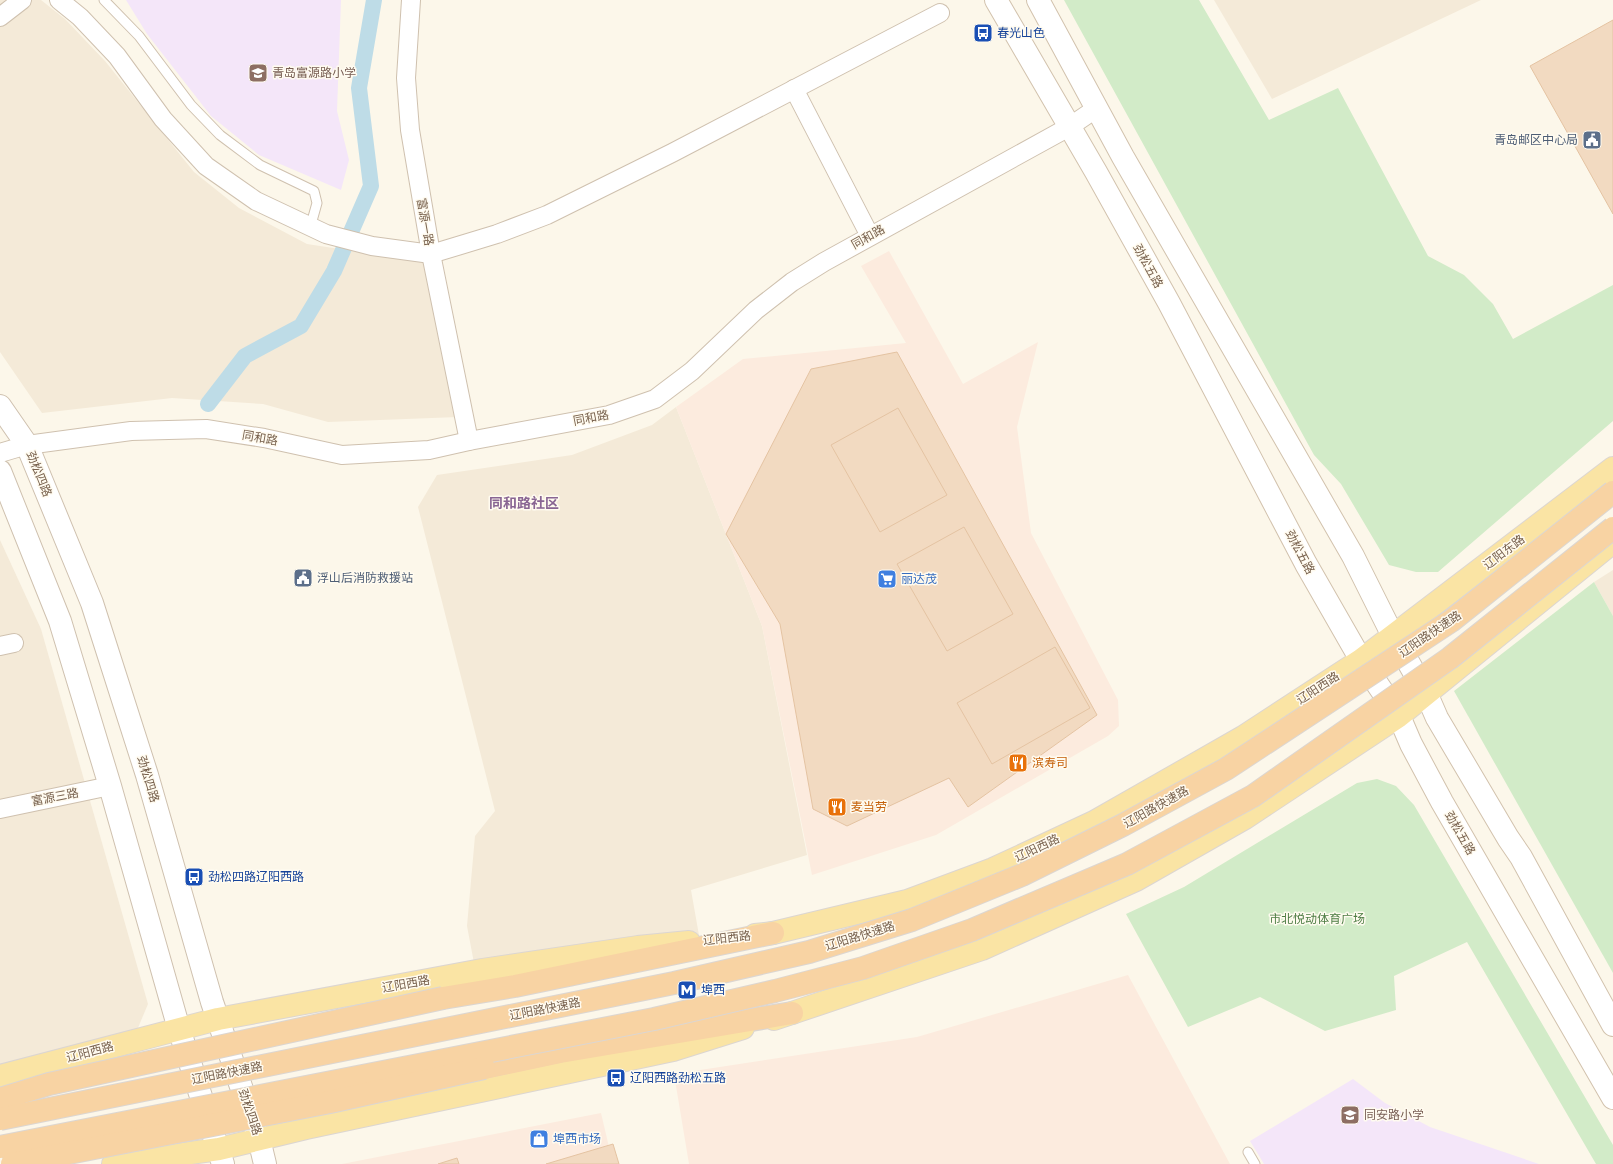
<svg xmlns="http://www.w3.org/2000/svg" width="1613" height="1164" font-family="Jost,'Noto Sans SC',sans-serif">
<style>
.residential{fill:#f4ead8}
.commercial{fill:#fcebde}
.education{fill:#f4e6f9}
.green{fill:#d2ebc8}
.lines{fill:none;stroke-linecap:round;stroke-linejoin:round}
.canal{stroke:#bedce7;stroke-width:16}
.building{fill:#f2dac1;stroke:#e4c3a2}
.service-casing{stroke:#cfc1af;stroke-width:11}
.minor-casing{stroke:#cfc1af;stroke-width:20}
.tertiary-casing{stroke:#cfc1af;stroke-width:24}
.secondary-casing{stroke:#d2c2ad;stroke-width:24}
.primary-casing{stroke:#dcd6d1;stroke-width:24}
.trunk-casing{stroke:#dcd6d1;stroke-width:24}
.service{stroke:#fff;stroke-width:9}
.minor{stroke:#fff;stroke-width:18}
.tertiary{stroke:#fff;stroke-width:22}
.secondary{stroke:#fff;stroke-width:22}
.primary{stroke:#fae4a4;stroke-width:22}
.trunk{stroke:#f8d3a3;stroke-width:22}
.trunk-bridge-casing{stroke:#dcd6d1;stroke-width:24;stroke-linecap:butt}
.trunk-bridge{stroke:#f8d3a3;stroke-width:22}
.labels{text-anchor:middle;stroke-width:3;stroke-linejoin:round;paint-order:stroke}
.transit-label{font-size:12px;fill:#164399;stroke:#fffbf0;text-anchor:start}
.education-label{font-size:12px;fill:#785e54;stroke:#fffbf0;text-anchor:start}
.service-label{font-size:12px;fill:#4e5e75;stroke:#fffbf0;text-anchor:end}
.street-label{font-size:12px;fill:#78614d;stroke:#fffbf0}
.shop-label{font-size:12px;fill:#366cbe;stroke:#fffbf0;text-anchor:start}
.food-label{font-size:12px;fill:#c56008;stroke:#fffbf0;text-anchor:start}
.park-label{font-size:12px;fill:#4e7d44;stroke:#fffbf0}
.quarter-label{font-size:14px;font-weight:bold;fill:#896593;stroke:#fffbf0}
</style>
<rect width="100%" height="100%" fill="#fcf7ea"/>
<g class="residential">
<polygon points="0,0 41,0 65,19 105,61 194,172 239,208 307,244 425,262 458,417 328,422 263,404 172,398 42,413 0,352"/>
<polygon points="1214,0 1481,0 1272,99"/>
<polygon points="676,407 762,626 807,855 691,890 700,941 477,979 467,926 475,836 495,811 418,507 437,475 572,455 652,425"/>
<polygon points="0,540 41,629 148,1004 127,1054 0,1079"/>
<polygon points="1613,570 1613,616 1594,582"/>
</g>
<g class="commercial">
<polygon points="889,251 963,384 1038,342 1017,427 1031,533 1118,700 1119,726 1108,736 936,835 812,875 762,626 676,407 743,359 906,343 861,266"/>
<polygon points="1128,975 1230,1164 689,1164 674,1074 917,1037"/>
<polygon points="601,1113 613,1164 342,1164"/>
</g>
<g class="education">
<polygon points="126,0 341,0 337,111 349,160 341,190 259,155 211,116 147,34"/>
<polygon points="1353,1079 1385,1103 1430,1127 1539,1164 1264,1164 1250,1141"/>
</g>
<g class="green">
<polygon points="1064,0 1199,0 1269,120 1338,88 1428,256 1464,275 1493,304 1513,339 1613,285 1613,421 1438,572 1416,572 1389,565 1341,484 1314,455"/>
<polygon points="1594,582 1613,616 1613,973 1454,691"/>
<polygon points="1377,779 1396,786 1414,805 1613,1145 1613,1164 1596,1164 1467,942 1394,976 1396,1010 1325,1031 1260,997 1188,1027 1126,914 1184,887 1357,783"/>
</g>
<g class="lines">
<polyline class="canal" points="208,404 245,356 301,326 334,271 371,186 359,88 374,0"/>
</g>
<g class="building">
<polygon points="1613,20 1613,214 1530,66"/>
<polygon points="897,352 1097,715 968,807 949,778 847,826 813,809 780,624 726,534 811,369"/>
<polygon points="898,408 947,495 880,532 831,445"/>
<polygon points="964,527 1013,614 947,651 897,564"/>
<polygon points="1055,647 1090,708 992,764 957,703"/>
<polygon points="613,1144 619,1164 546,1164"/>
<polygon points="457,1158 459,1164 438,1164"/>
</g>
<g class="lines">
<defs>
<g id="service">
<polyline points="104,0 139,36 191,105 220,135 260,165 314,191 317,203 310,228"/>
<polyline points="1248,1152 1255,1164"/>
</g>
<g id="minor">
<polyline points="59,0 80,17 117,56 163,119 206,166 256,201 326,234 372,246 431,254 497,234 547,215 672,153 940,13"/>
<polyline points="411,0 406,78 410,130 431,254 469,441"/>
<polyline points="0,17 22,0"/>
<polyline points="794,89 870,236"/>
<polyline points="0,453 27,445 131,431 206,429 264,438 342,455 429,450 469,441 609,415 655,399 692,371 756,310 792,282 824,262 1069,127 1097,108"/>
<polyline points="0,646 14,643"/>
<polyline points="0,809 110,786"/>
</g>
<g id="tertiary">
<polyline points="0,406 27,445 92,603 147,775 212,1002 259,1139 265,1164"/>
<polyline points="0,471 60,621 110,786 179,1029 223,1164"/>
</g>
<g id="secondary">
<polyline points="996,0 1096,172 1169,303 1306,564 1361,660 1399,716 1411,744 1442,802 1613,1098"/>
<polyline points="1038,0 1123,157 1353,556 1390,630 1427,695 1437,718 1508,838 1521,857 1613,1025"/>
</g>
<g id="primary">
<polyline points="755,935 773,933 907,901 993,869 1094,822 1243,737 1361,660 1613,468"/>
<polyline points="774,1019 982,949 1136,880 1245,818 1399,716 1613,542"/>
<polyline points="0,1076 218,1019 482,970 638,947 689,942"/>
<polyline points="113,1164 219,1149 306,1128 673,1050 743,1028"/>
</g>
<g id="trunk">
<polyline points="443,998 515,986 773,933"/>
<polyline points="484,1068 560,1052 792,1013"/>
</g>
</defs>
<use href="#service" class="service-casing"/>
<use href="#minor" class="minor-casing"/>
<use href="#tertiary" class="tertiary-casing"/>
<use href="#secondary" class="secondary-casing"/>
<use href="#primary" class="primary-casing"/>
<use href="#trunk" class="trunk-casing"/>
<use href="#service" class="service"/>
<use href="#minor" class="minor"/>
<use href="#tertiary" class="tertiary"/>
<use href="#secondary" class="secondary"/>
<use href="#primary" class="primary"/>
<use href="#trunk" class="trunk"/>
<defs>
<g id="trunk-bridge">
<polyline points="0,1099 49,1084 443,998"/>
<polyline points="0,1119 674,983 809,952 912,920 1022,875 1123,825 1226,769 1451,621 1613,492"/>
<polyline points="0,1147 654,1019 775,991 863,968 972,930 1127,864 1253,796 1450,658 1613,528"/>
<polyline points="12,1164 330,1102 484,1068"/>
</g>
</defs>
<use href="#trunk-bridge" class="trunk-bridge-casing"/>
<use href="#trunk-bridge" class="trunk-bridge"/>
</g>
<defs>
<symbol id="bus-square" viewBox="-11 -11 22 22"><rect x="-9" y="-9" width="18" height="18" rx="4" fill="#1a4fb4" stroke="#fffbf0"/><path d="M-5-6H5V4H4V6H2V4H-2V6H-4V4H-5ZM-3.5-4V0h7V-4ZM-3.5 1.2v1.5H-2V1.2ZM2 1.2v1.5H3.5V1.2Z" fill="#fff"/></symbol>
<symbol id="school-square" viewBox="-11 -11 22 22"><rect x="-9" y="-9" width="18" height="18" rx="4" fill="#8d6e63" stroke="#fffbf0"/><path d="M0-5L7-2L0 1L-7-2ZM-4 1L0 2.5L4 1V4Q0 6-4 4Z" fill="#fff"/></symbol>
<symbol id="civic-square" viewBox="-11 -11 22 22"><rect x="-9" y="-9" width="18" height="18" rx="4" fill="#5c6f8a" stroke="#fffbf0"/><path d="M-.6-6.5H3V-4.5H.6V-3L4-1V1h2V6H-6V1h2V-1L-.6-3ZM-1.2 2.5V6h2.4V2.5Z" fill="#fff"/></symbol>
<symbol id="supermarket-square" viewBox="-11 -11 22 22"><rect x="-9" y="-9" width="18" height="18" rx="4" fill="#3f7fe0" stroke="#fffbf0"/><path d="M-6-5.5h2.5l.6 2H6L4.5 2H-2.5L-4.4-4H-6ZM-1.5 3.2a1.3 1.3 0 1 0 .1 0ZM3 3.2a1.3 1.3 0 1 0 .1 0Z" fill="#fff"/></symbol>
<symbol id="restaurant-square" viewBox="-11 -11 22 22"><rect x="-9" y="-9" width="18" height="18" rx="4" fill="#e8710a" stroke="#fffbf0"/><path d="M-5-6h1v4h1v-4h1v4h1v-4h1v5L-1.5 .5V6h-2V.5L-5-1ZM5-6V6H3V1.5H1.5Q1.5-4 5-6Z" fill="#fff"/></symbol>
<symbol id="metro-square" viewBox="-11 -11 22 22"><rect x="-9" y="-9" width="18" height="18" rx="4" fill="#1a4fb4" stroke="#fffbf0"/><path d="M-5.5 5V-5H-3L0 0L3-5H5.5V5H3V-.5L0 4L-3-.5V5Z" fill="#fff"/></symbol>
<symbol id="shop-square" viewBox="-11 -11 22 22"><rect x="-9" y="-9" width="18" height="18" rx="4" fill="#3f7fe0" stroke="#fffbf0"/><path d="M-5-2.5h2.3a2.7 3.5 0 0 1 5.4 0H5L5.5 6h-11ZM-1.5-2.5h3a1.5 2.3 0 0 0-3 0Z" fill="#fff"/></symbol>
</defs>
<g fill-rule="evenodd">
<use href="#bus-square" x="972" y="22" width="22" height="22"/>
<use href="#school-square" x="247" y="62" width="22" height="22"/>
<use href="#civic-square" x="1581" y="129" width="22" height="22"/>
<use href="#civic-square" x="292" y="567" width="22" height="22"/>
<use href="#supermarket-square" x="876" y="568" width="22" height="22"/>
<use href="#restaurant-square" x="1007" y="752" width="22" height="22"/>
<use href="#restaurant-square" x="826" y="796" width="22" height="22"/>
<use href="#bus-square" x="183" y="866" width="22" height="22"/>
<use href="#metro-square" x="676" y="979" width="22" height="22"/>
<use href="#bus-square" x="605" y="1067" width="22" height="22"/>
<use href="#school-square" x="1339" y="1104" width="22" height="22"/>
<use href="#shop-square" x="528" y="1128" width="22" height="22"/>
</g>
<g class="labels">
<g class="transit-label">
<text x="997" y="37">春光山色</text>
<text x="208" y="881">劲松四路辽阳西路</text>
<text x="701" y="994">埠西</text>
<text x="630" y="1082">辽阳西路劲松五路</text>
</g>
<g class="education-label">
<text x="272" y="77">青岛富源路小学</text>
<text x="1364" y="1119">同安路小学</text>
</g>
<g class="service-label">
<text x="1578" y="144">青岛邮区中心局</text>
<text x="317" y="582" text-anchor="start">浮山后消防救援站</text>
</g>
<g class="street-label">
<text transform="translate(425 222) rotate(80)" y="4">富源一路</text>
<text transform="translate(868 237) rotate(-29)" y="4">同和路</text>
<text transform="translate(1148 266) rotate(61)" y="4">劲松五路</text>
<text transform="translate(591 418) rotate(-11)" y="4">同和路</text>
<text transform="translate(260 438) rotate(10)" y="4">同和路</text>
<text transform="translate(39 474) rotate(68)" y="4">劲松四路</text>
<text transform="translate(1300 552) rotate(62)" y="4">劲松五路</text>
<text transform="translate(1504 552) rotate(-37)" y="4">辽阳东路</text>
<text transform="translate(1430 634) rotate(-34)" y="4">辽阳路快速路</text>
<text transform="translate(1318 688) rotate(-33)" y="4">辽阳西路</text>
<text transform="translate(148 779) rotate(73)" y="4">劲松四路</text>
<text transform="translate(55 797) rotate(-11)" y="4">富源三路</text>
<text transform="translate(1156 807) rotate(-29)" y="4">辽阳路快速路</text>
<text transform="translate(1460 833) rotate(60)" y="4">劲松五路</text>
<text transform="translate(1037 848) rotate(-25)" y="4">辽阳西路</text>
<text transform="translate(860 936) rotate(-17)" y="4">辽阳路快速路</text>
<text transform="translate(727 938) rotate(-6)" y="4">辽阳西路</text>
<text transform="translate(406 984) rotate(-10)" y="4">辽阳西路</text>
<text transform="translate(545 1009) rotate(-11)" y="4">辽阳路快速路</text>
<text transform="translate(90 1052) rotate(-15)" y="4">辽阳西路</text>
<text transform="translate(227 1073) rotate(-11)" y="4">辽阳路快速路</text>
<text transform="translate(250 1112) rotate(71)" y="4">劲松四路</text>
</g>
<g class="shop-label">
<text x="901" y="583">丽达茂</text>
<text x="553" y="1143">埠西市场</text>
</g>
<g class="food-label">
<text x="1032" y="767">滨寿司</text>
<text x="851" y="811">麦当劳</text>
</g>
<g class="park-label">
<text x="1317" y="923">市北悦动体育广场</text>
</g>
<g class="quarter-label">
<text x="524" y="508">同和路社区</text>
</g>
</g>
</svg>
